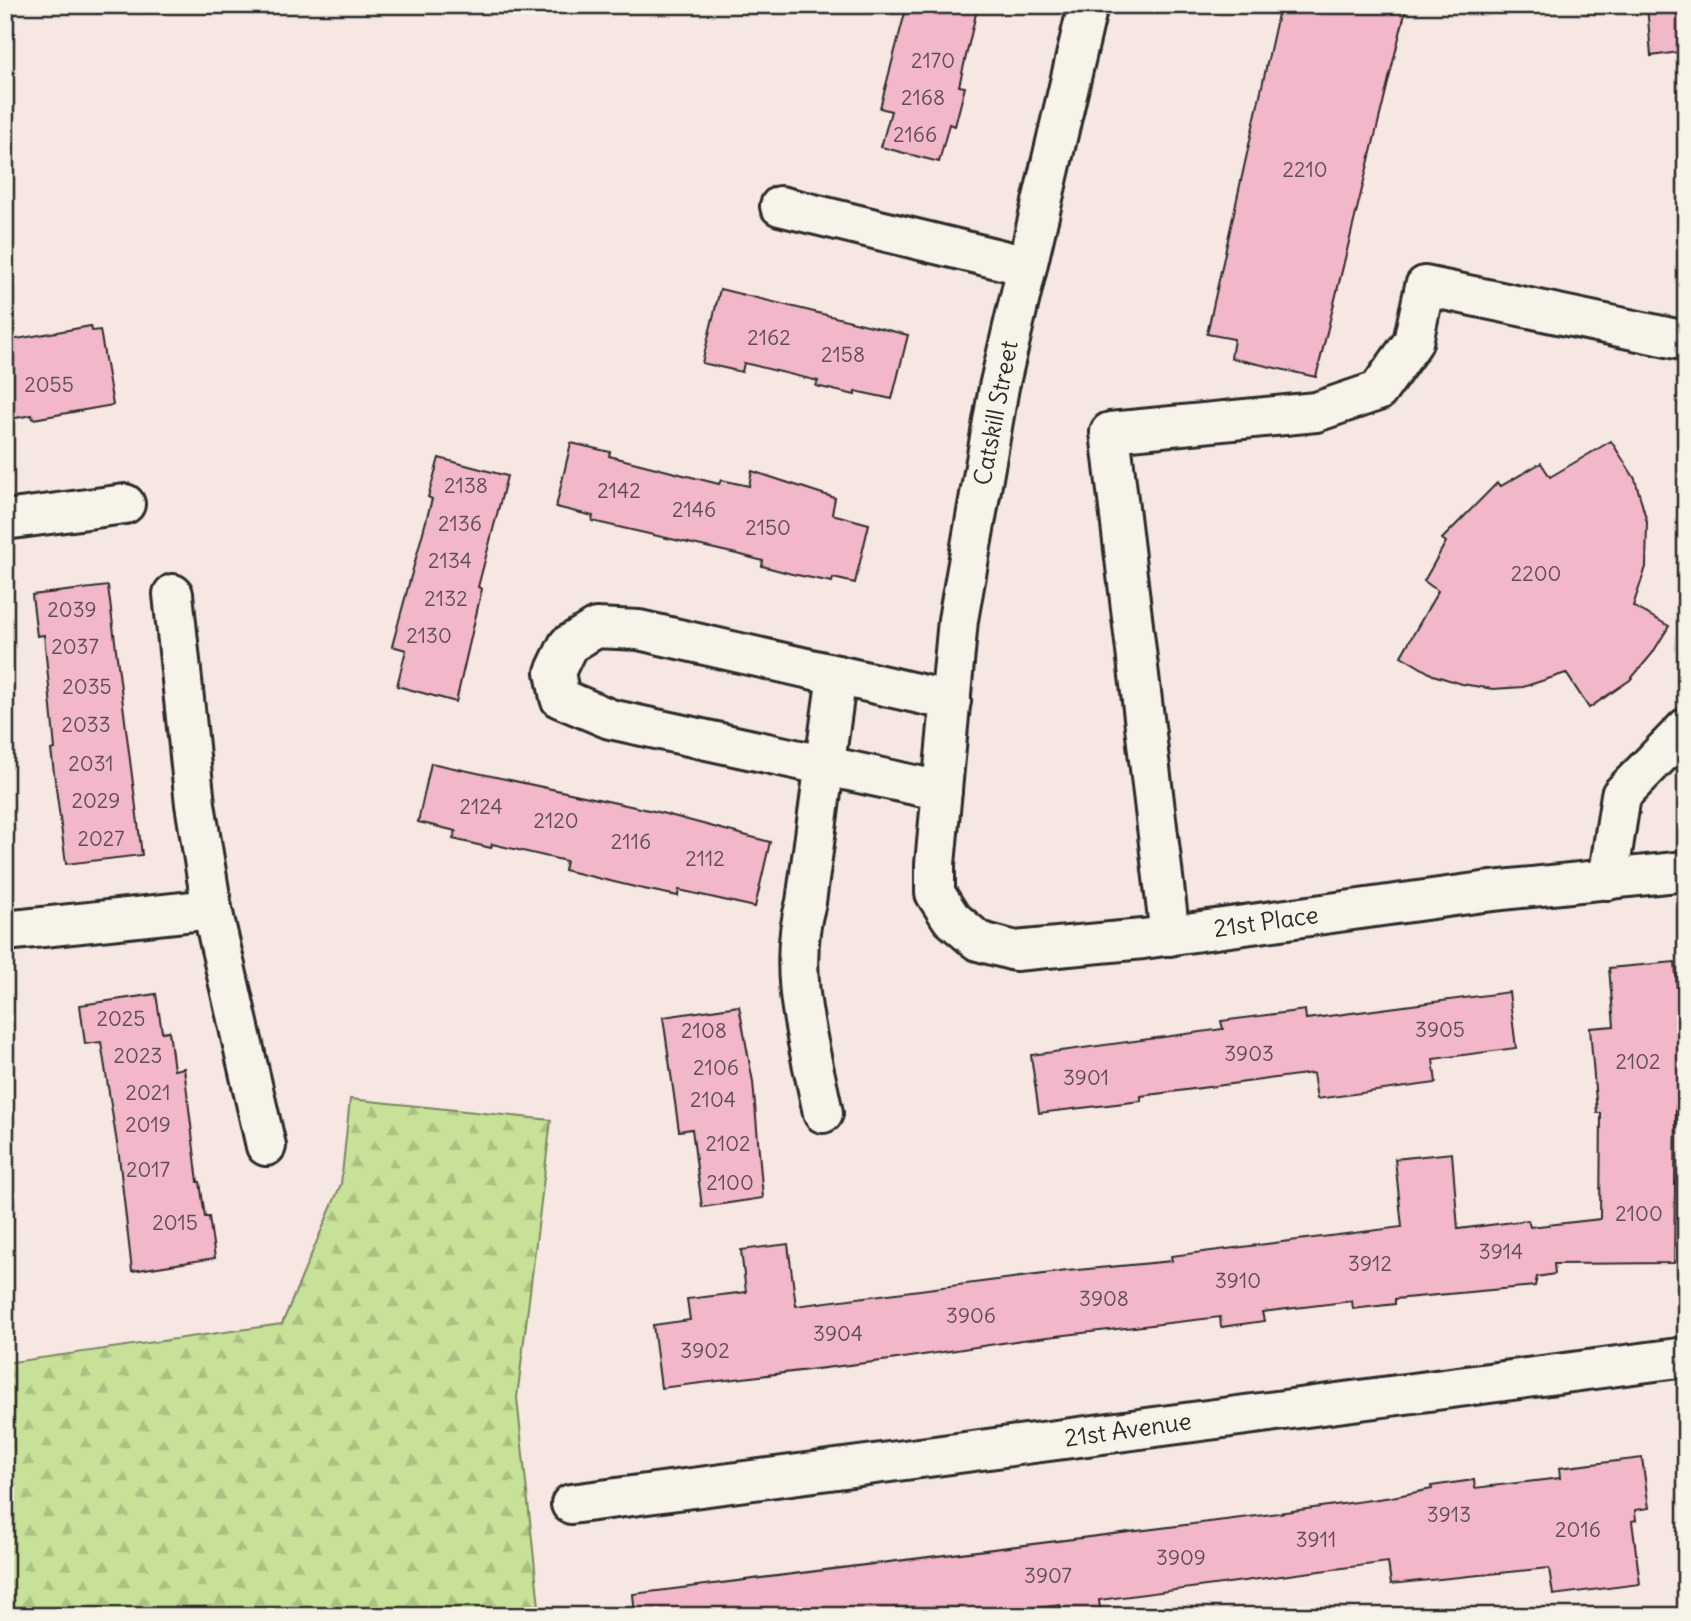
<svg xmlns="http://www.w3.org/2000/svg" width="1691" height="1621" font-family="Delius,sans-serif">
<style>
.forest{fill:url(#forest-firs);stroke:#798662;stroke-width:2}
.building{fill:#f2b8c9;stroke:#2b2b2b;stroke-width:2}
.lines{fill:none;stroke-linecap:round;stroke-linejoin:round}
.minor-casing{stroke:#2b2b2b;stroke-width:44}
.minor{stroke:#f7f3e8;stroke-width:38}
.labels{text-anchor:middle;stroke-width:5;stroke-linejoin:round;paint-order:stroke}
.number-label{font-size:21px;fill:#5d4e52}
.street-label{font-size:24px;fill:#2b2b2b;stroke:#f7f3e8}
</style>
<defs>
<pattern id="forest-firs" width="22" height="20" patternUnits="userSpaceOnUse" patternTransform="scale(1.75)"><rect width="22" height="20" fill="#c7e198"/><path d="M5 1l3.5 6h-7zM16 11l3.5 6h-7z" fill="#abc183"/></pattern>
</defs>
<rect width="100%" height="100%" fill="#f6e7e2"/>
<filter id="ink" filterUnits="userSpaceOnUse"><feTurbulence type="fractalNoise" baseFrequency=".0143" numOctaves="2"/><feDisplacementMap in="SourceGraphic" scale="14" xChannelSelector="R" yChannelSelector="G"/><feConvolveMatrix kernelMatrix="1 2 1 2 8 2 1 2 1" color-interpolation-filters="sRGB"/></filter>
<g filter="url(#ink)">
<polygon class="forest" points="350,1099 551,1120 517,1398 540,1616 5,1616 5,1363 282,1324 341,1184"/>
<g class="building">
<polygon points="907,5 978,5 959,86 965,87 955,126 949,124 939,162 881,147 891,111 880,108"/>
<polygon points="1280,5 1407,5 1316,377 1231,358 1234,339 1207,334"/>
<polygon points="1647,5 1686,5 1686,51 1651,56"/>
<polygon points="720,289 908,335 892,399 855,391 855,395 816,386 818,381 744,363 742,372 702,363"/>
<polygon points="91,326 92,331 100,330 113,405 33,419 32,415 5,420 5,341"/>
<polygon points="1611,441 1635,479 1647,522 1646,567 1633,606 1669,626 1652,654 1630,680 1589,708 1566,673 1523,687 1493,689 1462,684 1433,675 1401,656 1438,591 1424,581 1446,542 1442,539 1497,483 1501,486 1541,463 1550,477"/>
<polygon points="571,443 610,452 609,456 719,484 721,480 749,486 752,471 835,498 832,514 869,524 855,583 833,578 832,582 792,574 762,566 763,561 741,555 592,521 593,516 556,507"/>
<polygon points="439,458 507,476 478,587 482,589 456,702 397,686 406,650 392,646 432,499 428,497"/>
<polygon points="108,586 142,855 66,864 51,750 55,749 44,635 37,636 32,595"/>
<polygon points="431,763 658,812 770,842 755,907 679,890 678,896 639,888 564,870 566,861 492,844 491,848 453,839 456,831 418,822"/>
<polygon points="1675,962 1686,1105 1676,1106 1674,1263 1554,1264 1555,1274 1537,1277 1535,1286 1395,1299 1395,1304 1353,1309 1352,1301 1262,1312 1264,1321 1221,1327 1220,1317 1022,1340 890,1360 661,1388 653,1325 690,1320 687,1299 746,1292 741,1250 788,1244 796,1306 1067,1271 1172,1261 1171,1256 1402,1227 1395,1159 1452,1153 1458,1229 1528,1220 1530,1227 1600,1219 1601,1113 1597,1113 1590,1028 1614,1026 1609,968"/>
<polygon points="1509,992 1516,1048 1433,1059 1436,1083 1317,1099 1313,1073 1141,1096 1141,1101 1039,1113 1031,1055 1223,1029 1221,1021 1305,1010 1306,1019"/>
<polygon points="156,994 162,1032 169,1031 174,1070 184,1068 198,1182 200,1182 205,1217 209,1217 215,1258 132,1271 119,1156 101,1042 85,1044 80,1005"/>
<polygon points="739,1006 753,1082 763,1198 702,1207 692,1129 679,1131 663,1017"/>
<polygon points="1642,1458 1649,1508 1635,1510 1636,1520 1632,1521 1640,1584 1553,1595 1549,1568 1391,1584 1388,1562 1099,1600 1101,1616 1061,1616 1060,1605 972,1616 635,1616 633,1594 1257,1516 1392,1497 1432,1489 1431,1486 1474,1480 1475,1488 1560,1478 1559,1468"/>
</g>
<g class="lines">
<defs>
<g id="minor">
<polyline points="1088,5 999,387 958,620 935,864 935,893 951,918 978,941 1015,951 1143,939 1483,892 1686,871"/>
<polyline points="780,206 1027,266"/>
<polyline points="5,520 125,504"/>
<polyline points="173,594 195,804 212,909 266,1146"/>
<polyline points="942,791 610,719 560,698 555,672 568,645 596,628 639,630 951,701"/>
<polyline points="1608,880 1621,795 1686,728"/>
<polyline points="5,931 212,909"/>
<polyline points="1170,936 1110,432 1316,412 1378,391 1413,342 1425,286 1686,341"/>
<path d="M 823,1113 C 809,1043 786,972 806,902 L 837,675"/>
<polyline points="571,1504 1686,1357"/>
</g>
</defs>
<use href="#minor" class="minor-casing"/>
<use href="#minor" class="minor"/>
</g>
</g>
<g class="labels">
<g class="number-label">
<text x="933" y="68">2170</text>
<text x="923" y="105">2168</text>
<text x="915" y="142">2166</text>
<text x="1305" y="177">2210</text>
<text x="769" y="345">2162</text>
<text x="843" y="362">2158</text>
<text x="49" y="392">2055</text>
<text x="466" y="493">2138</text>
<text x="619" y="498">2142</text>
<text x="694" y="517">2146</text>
<text x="460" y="531">2136</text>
<text x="768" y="535">2150</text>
<text x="450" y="568">2134</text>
<text x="1536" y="581">2200</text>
<text x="446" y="606">2132</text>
<text x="72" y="617">2039</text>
<text x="429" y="643">2130</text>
<text x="75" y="654">2037</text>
<text x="87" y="694">2035</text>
<text x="86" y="732">2033</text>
<text x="91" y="771">2031</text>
<text x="96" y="808">2029</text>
<text x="481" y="814">2124</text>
<text x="556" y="828">2120</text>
<text x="101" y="846">2027</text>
<text x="631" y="849">2116</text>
<text x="705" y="866">2112</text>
<text x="121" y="1026">2025</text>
<text x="1440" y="1037">3905</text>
<text x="704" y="1038">2108</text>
<text x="1249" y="1061">3903</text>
<text x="138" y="1063">2023</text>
<text x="1638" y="1069">2102</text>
<text x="716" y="1075">2106</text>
<text x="1086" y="1085">3901</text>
<text x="148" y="1100">2021</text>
<text x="713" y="1107">2104</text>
<text x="148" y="1132">2019</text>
<text x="728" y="1151">2102</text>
<text x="148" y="1177">2017</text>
<text x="730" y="1190">2100</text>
<text x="1639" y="1221">2100</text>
<text x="175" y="1230">2015</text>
<text x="1501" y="1259">3914</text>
<text x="1370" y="1271">3912</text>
<text x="1238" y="1288">3910</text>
<text x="1104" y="1306">3908</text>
<text x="971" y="1323">3906</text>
<text x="838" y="1341">3904</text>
<text x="705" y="1358">3902</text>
<text x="1449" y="1522">3913</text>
<text x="1578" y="1537">2016</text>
<text x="1316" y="1547">3911</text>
<text x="1181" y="1565">3909</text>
<text x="1048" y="1583">3907</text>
</g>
<g class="street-label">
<text transform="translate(996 413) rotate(-79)" y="8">Catskill Street</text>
<text transform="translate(1266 922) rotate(-8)" y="8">21st Place</text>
<text transform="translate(1128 1430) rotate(-8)" y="8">21st Avenue</text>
</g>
</g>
<rect width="1691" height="1621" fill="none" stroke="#f7f3e8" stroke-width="28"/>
<rect x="14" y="14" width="1663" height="1593" fill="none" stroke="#2b2b2b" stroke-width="2.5" filter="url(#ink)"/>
</svg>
